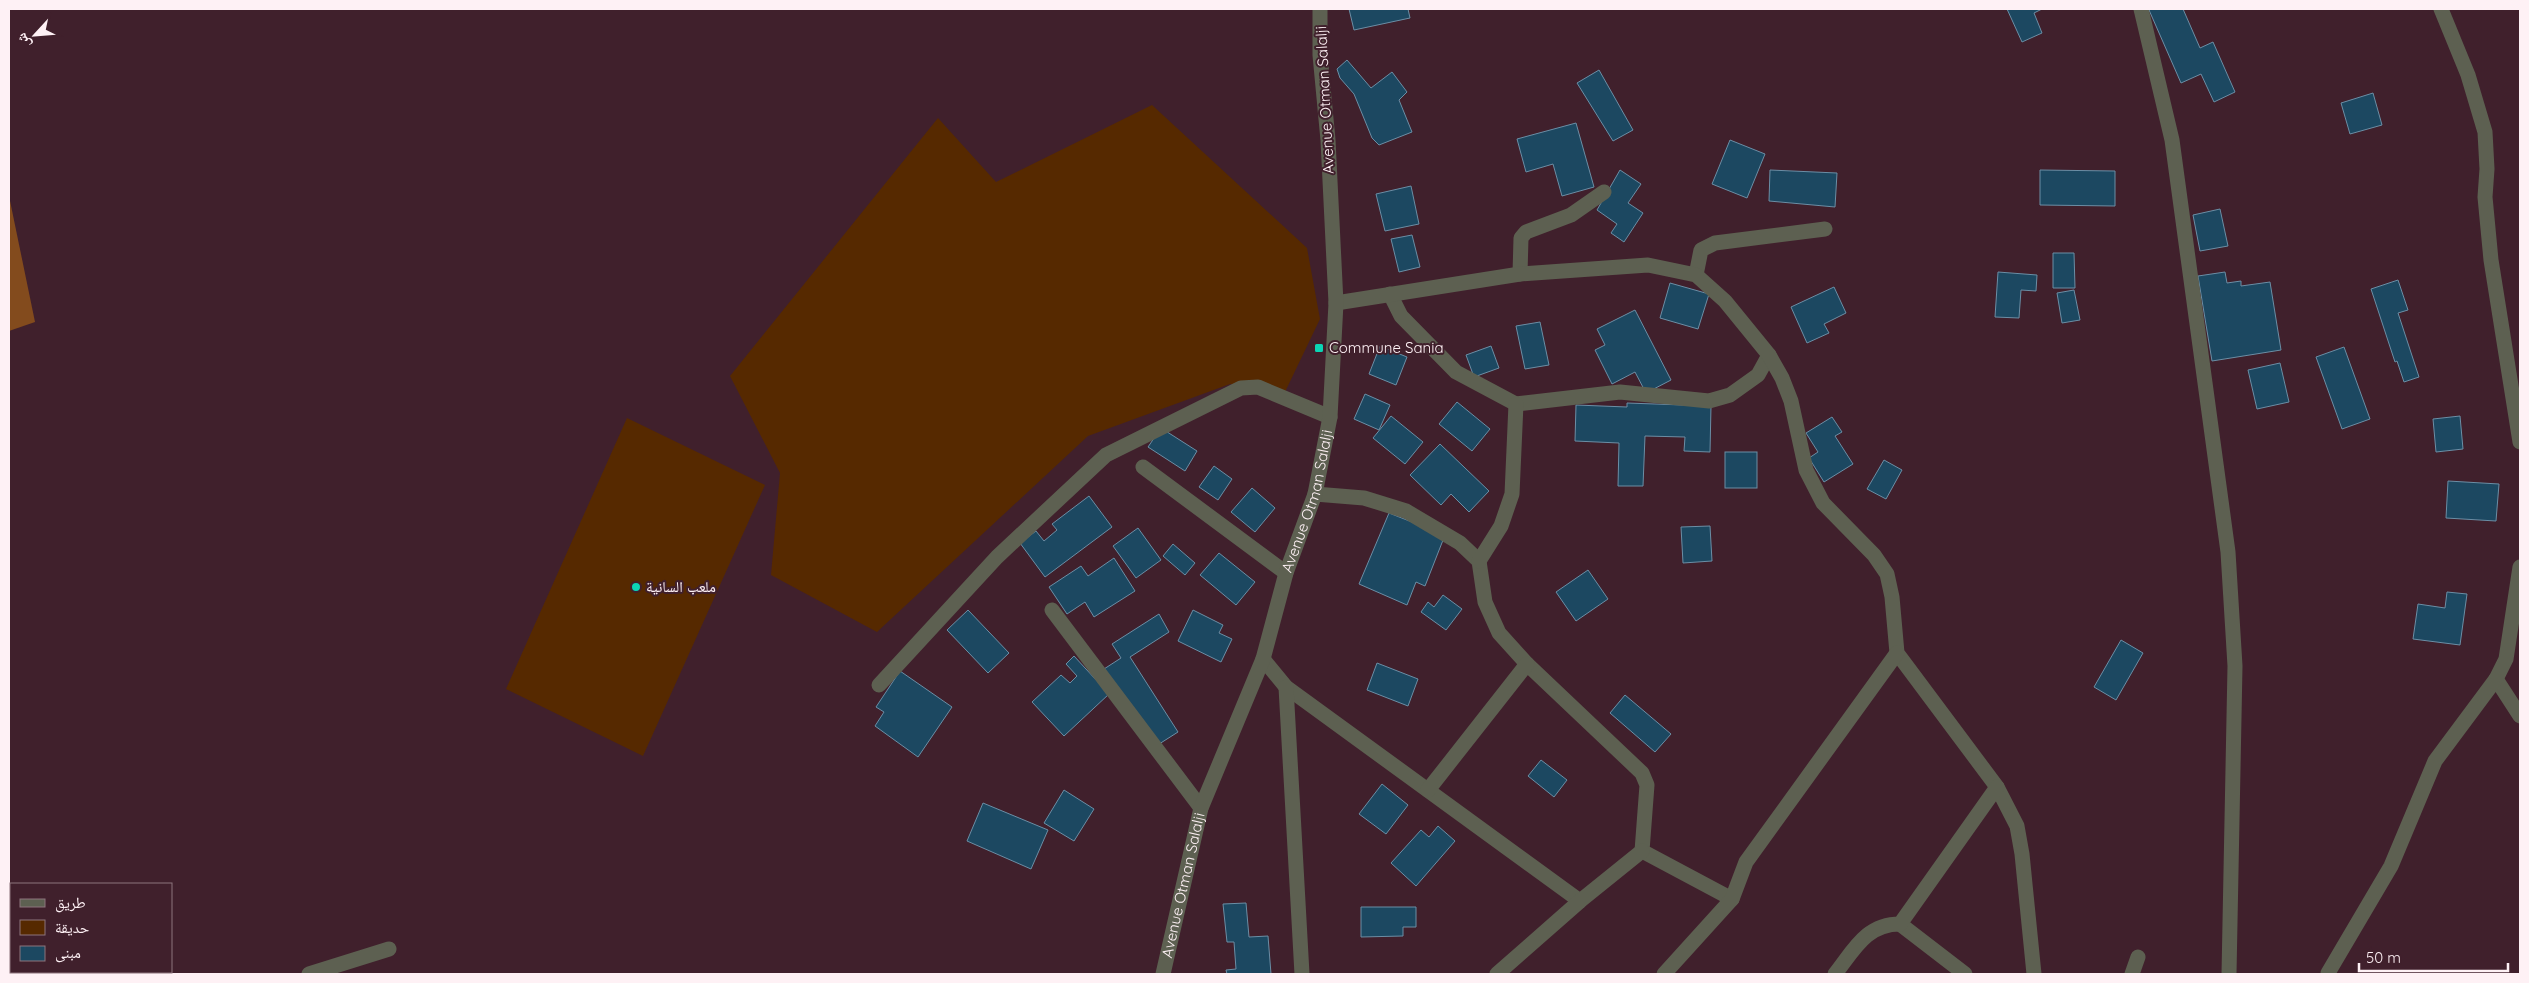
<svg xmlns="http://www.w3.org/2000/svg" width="2529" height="983" font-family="Quicksand,'Noto Naskh Arabic',sans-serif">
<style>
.green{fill:#562900}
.forest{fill:#834b1d}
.building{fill:#1c4861;stroke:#6b8ea5}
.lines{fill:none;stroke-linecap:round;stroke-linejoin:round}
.minor{stroke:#5d6051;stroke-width:15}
.poi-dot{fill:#0bd5b5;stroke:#40202c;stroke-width:2}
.labels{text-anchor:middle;stroke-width:4;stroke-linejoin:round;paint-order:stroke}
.street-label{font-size:15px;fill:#fef1f5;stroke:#40202c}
.poi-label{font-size:15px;fill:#fef1f5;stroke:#40202c;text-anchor:start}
</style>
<rect width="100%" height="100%" fill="#40202c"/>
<g class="green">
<polygon points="1152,105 1307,248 1320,319 1285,392 1230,384 1088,436 877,632 771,575 780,473 730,376 938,118 996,182"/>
<polygon points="627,418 765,485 643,756 506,689"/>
</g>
<polygon class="forest" points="9,196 35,322 9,331"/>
<g class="building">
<polygon points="1349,9 1408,9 1410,18 1354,30"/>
<polygon points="2007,9 2042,9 2034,13 2042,33 2022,42"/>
<polygon points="2152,9 2183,9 2200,48 2213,42 2235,92 2214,102 2201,74 2181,83 2149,10"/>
<polygon points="1347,60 1371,88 1392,72 1407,92 1399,100 1412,132 1379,145 1372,138 1354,94 1340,78 1337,69"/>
<polygon points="1599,70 1633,130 1613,141 1577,83"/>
<polygon points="2373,93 2382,125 2350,134 2341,103"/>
<polygon points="1576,123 1594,187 1562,196 1553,164 1526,172 1517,139"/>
<polygon points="1730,140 1765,154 1747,198 1712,184"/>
<polygon points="1620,170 1641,184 1628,203 1643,213 1624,242 1611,233 1617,224 1597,210"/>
<polygon points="1770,170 1837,173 1835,207 1769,201"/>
<polygon points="2040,170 2115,171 2115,206 2040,205"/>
<polygon points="1411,186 1419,224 1385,231 1376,194"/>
<polygon points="2220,209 2228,246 2200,251 2193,215"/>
<polygon points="1412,235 1420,267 1399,272 1391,239"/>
<polygon points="2053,253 2074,253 2075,288 2053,288"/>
<polygon points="1998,272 2037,275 2036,291 2021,290 2019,318 1995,317"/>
<polygon points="2225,272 2227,283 2241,281 2241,286 2270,282 2281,350 2212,361 2198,276"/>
<polygon points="2398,280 2408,310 2398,313 2419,377 2404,382 2397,361 2395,362 2371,289"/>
<polygon points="1670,283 1709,294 1698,329 1660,318"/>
<polygon points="1834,287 1846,313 1824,324 1829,333 1807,343 1791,307"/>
<polygon points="2074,290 2080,320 2062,323 2057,293"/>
<polygon points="1635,310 1671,380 1646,393 1635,372 1612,384 1595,350 1605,345 1597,329"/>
<polygon points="1540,322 1549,365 1525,369 1516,326"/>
<polygon points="1380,346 1407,357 1396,385 1369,374"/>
<polygon points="1491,346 1499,368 1474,377 1466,355"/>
<polygon points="2344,347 2370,419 2342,429 2316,357"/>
<polygon points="2280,363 2289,402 2257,409 2248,370"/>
<polygon points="1365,394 1390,405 1379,430 1354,419"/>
<polygon points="1457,402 1490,429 1472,451 1439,424"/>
<polygon points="1627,403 1711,406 1710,452 1684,451 1685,437 1645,436 1643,486 1618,486 1619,443 1575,441 1576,405 1627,407"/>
<polygon points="1391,416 1423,442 1405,464 1373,438"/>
<polygon points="2460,416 2463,449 2436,452 2433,419"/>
<polygon points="1832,417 1842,432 1835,436 1853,464 1824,482 1809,458 1818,452 1806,433"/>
<polygon points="1161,428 1197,451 1185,471 1148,447"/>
<polygon points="1440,444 1489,491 1469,512 1451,494 1441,505 1410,475"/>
<rect x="1725" y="452" width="32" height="36"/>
<polygon points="1884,460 1902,470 1886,499 1867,489"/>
<polygon points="1214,466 1232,479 1218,500 1199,487"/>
<polygon points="2448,481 2499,484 2496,521 2446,518"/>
<polygon points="1252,488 1275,508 1255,532 1231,512"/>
<polygon points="1089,496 1112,527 1045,577 1020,543 1036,531 1044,541 1057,530 1052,524"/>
<polygon points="1389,513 1445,535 1425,586 1416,582 1407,605 1359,584"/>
<polygon points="1710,526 1712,561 1683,563 1681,527"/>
<polygon points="1138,528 1161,560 1136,578 1113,546"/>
<polygon points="1173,544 1195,563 1185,575 1163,556"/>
<polygon points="1219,553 1255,582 1236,605 1200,575"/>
<polygon points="1114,558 1135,591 1094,617 1085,602 1067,614 1049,587 1081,566 1088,576"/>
<polygon points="1588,570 1608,599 1576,621 1556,592"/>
<polygon points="2447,592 2467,594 2460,645 2413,639 2418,604 2445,608"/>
<polygon points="1443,595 1462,609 1446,630 1421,612 1428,602 1434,607"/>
<polygon points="968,610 1009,653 988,673 947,630"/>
<polygon points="1193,610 1223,625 1219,633 1232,639 1221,662 1178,641"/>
<polygon points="1159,614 1169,632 1130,657 1178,732 1156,746 1104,669 1121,658 1112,644"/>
<polygon points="2121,640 2143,653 2116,700 2094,687"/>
<polygon points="1074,656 1109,694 1064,736 1032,702 1061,675 1070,683 1077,676 1066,664"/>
<polygon points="1377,663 1418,679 1408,706 1367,690"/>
<polygon points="900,671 952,707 918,757 875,726 884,712 876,707"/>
<polygon points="1625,695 1671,734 1655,752 1610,713"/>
<polygon points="1541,760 1567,780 1554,797 1528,776"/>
<polygon points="1382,784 1408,805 1386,834 1359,814"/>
<polygon points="1064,790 1094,809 1074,841 1044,823"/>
<polygon points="983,803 1048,830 1031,869 967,841"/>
<polygon points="1438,826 1455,841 1416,886 1391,863 1421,830 1429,837"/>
<polygon points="1246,903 1249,937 1268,936 1271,974 1227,974 1226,970 1236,969 1234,942 1227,942 1223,904"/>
<polygon points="1361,907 1416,907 1416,927 1403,927 1403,936 1361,937"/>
</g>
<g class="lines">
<g class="minor">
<polyline points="2141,9 2172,140 2228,552 2235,666 2229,974"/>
<polyline points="2441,9 2468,75 2485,132 2487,169 2485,197 2491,260 2520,442"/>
<polyline points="1520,274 1521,238 1526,232 1571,215 1604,192"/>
<polyline points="1696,275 1701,250 1715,243 1825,229"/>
<polyline points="1390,294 1401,316 1456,372 1516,404 1620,392 1709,401 1730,395 1758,375 1769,355"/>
<polyline points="1336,303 1520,274 1648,265 1696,275 1725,301 1769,355 1782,378 1791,401 1806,470 1823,503 1874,555 1887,574 1892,597 1897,653 1997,787 2017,826 2022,854 2034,974"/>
<polyline points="1143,467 1286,573"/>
<polyline points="1315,494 1364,498 1406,511 1460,543 1479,561 1485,602 1499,633 1527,664 1642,773 1647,785 1642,851 1732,899"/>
<polyline points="1479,561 1501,526 1512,494 1516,404"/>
<polyline points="1052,610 1201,808"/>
<polyline points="1263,659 1286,687 1580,901"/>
<polyline points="2496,679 2520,716"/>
<polyline points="879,685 997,557 1106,455 1241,388 1258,387 1330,417"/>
<polyline points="1286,687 1302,974"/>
<polyline points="1428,790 1527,664"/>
<polyline points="1900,924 1965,974"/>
<polyline points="2328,973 2391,866 2435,761 2496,679 2506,659 2520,567"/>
<polyline points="309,974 389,949"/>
<path id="s1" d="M 1163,974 L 1201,808 L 1263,659 L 1286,573 L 1315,494 L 1330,417 L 1336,303 L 1328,140 L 1320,55 L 1320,9"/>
<polyline points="1497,974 1580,901 1642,851"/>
<polyline points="1664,974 1732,899 1746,862 1897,653"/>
<path d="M 1835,974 C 1854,950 1866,924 1900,924 L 1997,787"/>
<polyline points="2132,974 2138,957"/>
</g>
</g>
<g class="poi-dot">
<rect x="1314" y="343" width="10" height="10" rx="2.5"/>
<circle cx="636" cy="587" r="5"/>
</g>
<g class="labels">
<g class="street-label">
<text transform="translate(1325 100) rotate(-93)" y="5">Avenue Otman Salalji</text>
<text dy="5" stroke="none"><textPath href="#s1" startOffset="496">Avenue Otman Salalji</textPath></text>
<text dy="5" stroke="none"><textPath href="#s1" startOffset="91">Avenue Otman Salalji</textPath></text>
</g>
<g class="poi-label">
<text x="1329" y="353">Commune Sania</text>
<text x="646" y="592">ملعب السانية</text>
</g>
</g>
<rect width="2529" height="983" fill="none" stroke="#fef1f5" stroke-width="20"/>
<rect x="10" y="883" width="162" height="90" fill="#40202c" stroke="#8c747c"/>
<rect x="20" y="899" width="25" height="8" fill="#5d6051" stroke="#8c747c"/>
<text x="55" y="908" font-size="15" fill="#fef1f5">طريق</text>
<rect x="20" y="920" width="25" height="15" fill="#562900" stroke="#8c747c"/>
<text x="55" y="933" font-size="15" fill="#fef1f5">حديقة</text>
<rect x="20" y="946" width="25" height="15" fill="#1c4861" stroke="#8c747c"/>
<text x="55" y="958" font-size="15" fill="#fef1f5">مبنى</text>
<g transform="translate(35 35) rotate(244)" stroke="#40202c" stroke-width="4" paint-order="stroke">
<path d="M0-4L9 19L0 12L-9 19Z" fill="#fef1f5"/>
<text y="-8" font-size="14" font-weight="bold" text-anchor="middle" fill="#fef1f5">ش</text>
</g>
<path d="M2359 963v8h149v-8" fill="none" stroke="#fef1f5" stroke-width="2.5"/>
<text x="2366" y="963" font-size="15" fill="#fef1f5" stroke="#40202c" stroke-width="4" paint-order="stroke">50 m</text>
</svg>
